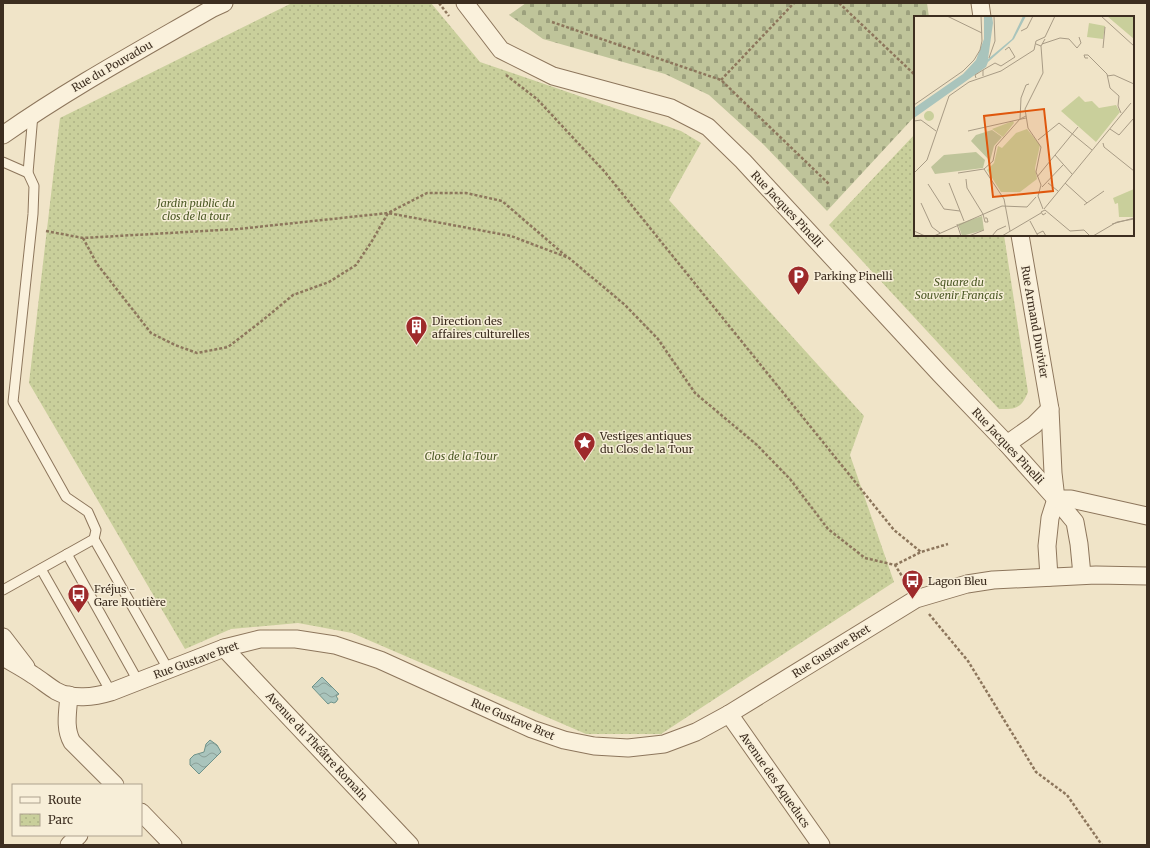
<svg xmlns="http://www.w3.org/2000/svg" width="1150" height="848" font-family="Merriweather,serif">
<style>
.cemetery{fill:url(#cemetery-stones)}
.park{fill:url(#park-dots)}
.water{fill:url(#water-waves);stroke:#6f938a}
.lines{fill:none;stroke-linecap:round;stroke-linejoin:round}
.lane-casing{stroke:#8d765c;stroke-width:11}
.street-casing{stroke:#8d765c;stroke-width:19}
.path{stroke:#8d765c;stroke-width:2.5;stroke-dasharray:3 2;stroke-linecap:butt}
.lane{stroke:#faf1dc;stroke-width:9}
.street{stroke:#faf1dc;stroke-width:17}
.labels{text-anchor:middle;stroke-width:3;stroke-linejoin:round;paint-order:stroke}
.street-label{font-size:11px;fill:#3d2e20;stroke:#f7eed8}
.park-label{font-size:11px;font-style:italic;fill:#4d5a26;stroke:#f7eed8}
.poi-label{font-size:11px;fill:#3d2e20;stroke:#f7eed8;text-anchor:start}
.inset-road{fill:none;stroke:#a89b85;stroke-width:1}
.view{fill:#df570d;fill-opacity:0.15;stroke:#df570d;stroke-width:2}
.inset-edge{fill:none;stroke:#3d2e20;stroke-width:2}
</style>
<defs>
<pattern id="cemetery-stones" width="16" height="16" patternUnits="userSpaceOnUse"><rect width="16" height="16" fill="#bfc49a"/><path d="M2 7V4a2 2 0 0 1 4 0v3zM10 15v-3a2 2 0 0 1 4 0v3z" fill="#9ca07d"/></pattern>
<pattern id="park-dots" width="8" height="8" patternUnits="userSpaceOnUse"><rect width="8" height="8" fill="#c9cf9b"/><path d="M2 2h.1M6 6h.1" fill="none" stroke="#aeb285" stroke-width="1.8" stroke-linecap="round"/></pattern>
<pattern id="water-waves" width="16" height="10" patternUnits="userSpaceOnUse"><rect width="16" height="10" fill="#a9c4bc"/><path d="M0 5q4-4 8 0t8 0" fill="none" stroke="#8ba098"/></pattern>
</defs>
<rect width="100%" height="100%" fill="#f0e4c8"/>
<polygon class="cemetery" points="526,3 927,3 929,17 915,17 915,116 827,211 764,145 709,95 665,74 543,39 509,15"/>
<g class="park">
<polygon points="292,3 431,3 480,62 681,131 701,143 669,200 864,416 850,455 894,582 661,734 586,734 352,633 298,623 231,629 185,649 29,383 60,118"/>
<path d="M 915,134 L 915,235 L 1004,235 L 1028,392 C 1021,409 1016,409 999,409 L 829,225 Z"/>
</g>
<g class="water">
<polygon points="322,677 339,694 336,696 338,699 336,702 334,703 331,702 328,704 312,687"/>
<polygon points="210,740 217,745 221,752 199,774 190,765 190,759 194,755 204,752 206,744"/>
</g>
<g class="lines">
<defs>
<g id="lane">
<polyline points="33,114 28,173 34,186 33,214 13,402 66,497 88,512 96,530 94,539 168,669"/>
<polyline points="3,162 28,173"/>
<polyline points="67,554 138,681"/>
<polyline points="41,569 111,692"/>
<polyline points="3,590 94,539"/>
</g>
<g id="street">
<polyline points="465,3 501,50 553,76 671,108 708,127 743,161 940,374 1007,444 1056,499 1075,522 1079,544 1082,575"/>
<polyline points="980,3 982,17"/>
<path d="M 3,135 C 70,88 142,49 213,8 L 224,3"/>
<polyline points="1020,235 1050,409 1053,473 1056,499 1050,518 1047,546 1049,577"/>
<polyline points="1007,444 1034,425 1050,409"/>
<polyline points="1056,499 1071,499 1147,516"/>
<polyline points="3,637 26,667"/>
<polyline points="224,648 410,845"/>
<path d="M 3,657 C 13,663 23,668 33,675 C 41,680 48,686 56,691 C 72,700 95,697 111,692 L 224,648 L 260,639 L 296,639 L 335,645 L 380,660 L 532,729 L 564,740 L 594,746 L 628,748 L 664,744 L 696,732 L 729,714 L 916,599 L 967,584 L 993,580 L 1096,575 L 1147,576"/>
<path d="M 69,695 C 68,711 64,728 72,742 L 115,785"/>
<polyline points="729,714 821,845"/>
<polyline points="141,812 173,845"/>
<polyline points="69,845 79,835"/>
</g>
</defs>
<use href="#lane" class="lane-casing"/>
<use href="#street" class="street-casing"/>
<g class="path">
<polyline points="439,3 449,16"/>
<polyline points="839,3 915,75"/>
<polyline points="552,22 721,80 829,184"/>
<polyline points="506,75 537,99 604,171 894,530 921,552"/>
<polyline points="721,80 794,3"/>
<polyline points="46,231 83,238 238,229 388,213 511,236 569,258 625,305 658,339 695,393 757,445 790,479 828,529 865,558 895,565 907,584"/>
<polyline points="83,238 97,264 151,333 175,345 197,353 228,347 263,320 293,295 329,282 356,265 372,241 388,213 427,193 466,193 502,201 567,257"/>
<polyline points="895,565 921,552 948,544"/>
<polyline points="929,614 968,661 1036,772 1067,795 1102,845"/>
</g>
<use href="#lane" class="lane"/>
<use href="#street" class="street"/>
</g>
<defs>
<symbol id="parking-pin" viewBox="-11 -11 22 30"><path d="M0 17L-7.5 6A9.5 9.5 0 1 1 7.5 6Z" fill="#9e2a2b" stroke="#f7eed8"/><path d="M-3.5-5.5H1a3.5 3.5 0 0 1 0 7H-1V5.5H-3.5ZM-1-3.4V-.6H.8a1.4 1.4 0 0 0 0-2.8Z" fill="#fff"/></symbol>
<symbol id="building-pin" viewBox="-11 -11 22 30"><path d="M0 17L-7.5 6A9.5 9.5 0 1 1 7.5 6Z" fill="#9e2a2b" stroke="#f7eed8"/><path d="M-4-6H4V6H1V3H-1V6H-4ZM-2.5-4.3h1.7v1.8h-1.7ZM.8-4.3h1.7v1.8H.8ZM-2.5-1h1.7V.8h-1.7ZM.8-1h1.7V.8H.8Z" fill="#fff"/></symbol>
<symbol id="sight-pin" viewBox="-11 -11 22 30"><path d="M0 17L-7.5 6A9.5 9.5 0 1 1 7.5 6Z" fill="#9e2a2b" stroke="#f7eed8"/><path d="M0-6L1.8-2.2L6-1.7L2.9 1.2L3.7 5.4L0 3.3L-3.7 5.4L-2.9 1.2L-6-1.7L-1.8-2.2Z" fill="#fff"/></symbol>
<symbol id="bus-pin" viewBox="-11 -11 22 30"><path d="M0 17L-7.5 6A9.5 9.5 0 1 1 7.5 6Z" fill="#9e2a2b" stroke="#f7eed8"/><path d="M-5-6H5V4H4V6H2V4H-2V6H-4V4H-5ZM-3.5-4V0h7V-4ZM-3.5 1.2v1.5H-2V1.2ZM2 1.2v1.5H3.5V1.2Z" fill="#fff"/></symbol>
</defs>
<g fill-rule="evenodd">
<use href="#parking-pin" x="786" y="264" width="25" height="34"/>
<use href="#building-pin" x="404" y="314" width="25" height="34"/>
<use href="#sight-pin" x="572" y="430" width="25" height="34"/>
<use href="#bus-pin" x="900" y="568" width="25" height="34"/>
<use href="#bus-pin" x="66" y="582" width="25" height="34"/>
</g>
<g class="labels">
<g class="street-label">
<text transform="translate(112 66) rotate(-30)" y="4">Rue du Pouvadou</text>
<text transform="translate(787 209) rotate(47)" y="4">Rue Jacques Pinelli</text>
<text transform="translate(1035 322) rotate(80)" y="4">Rue Armand Duvivier</text>
<text transform="translate(1008 446) rotate(47)" y="4">Rue Jacques Pinelli</text>
<text transform="translate(831 651) rotate(-32)" y="4">Rue Gustave Bret</text>
<text transform="translate(196 660) rotate(-20)" y="4">Rue Gustave Bret</text>
<text transform="translate(513 719) rotate(23)" y="4">Rue Gustave Bret</text>
<text transform="translate(317 746) rotate(47)" y="4">Avenue du Théâtre Romain</text>
<text transform="translate(775 780) rotate(55)" y="4">Avenue des Aqueducs</text>
</g>
<g class="park-label">
<text x="196" y="207">Jardin public du<tspan x="196" dy="13">clos de la tour</tspan></text>
<text x="959" y="286">Square du<tspan x="959" dy="13">Souvenir Français</tspan></text>
<text x="461" y="460">Clos de la Tour</text>
</g>
<g class="poi-label">
<text x="814" y="280">Parking Pinelli</text>
<text x="432" y="325">Direction des<tspan x="432" dy="13">affaires culturelles</tspan></text>
<text x="600" y="440">Vestiges antiques<tspan x="600" dy="13">du Clos de la Tour</tspan></text>
<text x="928" y="585">Lagon Bleu</text>
<text x="94" y="593">Fréjus -<tspan x="94" dy="13">Gare Routière</tspan></text>
</g>
</g>
<g transform="translate(914 16)">
<rect width="220" height="220" fill="#f0e4c8"/>
<path d="M 78,114 L 88,121 L 80,130 L 76,145 L 57,125 L 62,119 ZM 62,136 L 71,144 L 69,152 L 21,158 L 17,151 L 30,139 ZM 68,200 L 70,214 L 48,220 L 44,208 Z" fill="#bfc49a"/>
<path d="M 193,0 L 220,0 L 220,23 L 200,6 ZM 165,80 L 171,86 L 178,85 L 185,92 L 202,89 L 206,96 L 182,126 L 147,95 ZM 99,105 L 100,107 L 89,121 L 78,113 ZM 113,113 L 126,129 L 121,152 L 123,163 L 106,176 L 87,176 L 73,154 L 80,147 L 84,130 L 88,132 L 102,117 ZM 220,173 L 220,201 L 205,201 L 204,187 L 201,188 L 199,182 Z" fill="#c9cf9b"/>
<path d="M 175,7 L 191,10 L 189,23 L 173,21 ZM10 100a5 5 0 1 1 10 0a5 5 0 1 1-10 0Z" fill="#c9cf9b"/>
<path d="M 70,0 L 78,0 L 79,7 L 74,43 L 98,23 L 109,0 L 112,0 L 100,23 L 74,46 L 72,51 L 0,102 L 0,92 L 49,58 L 62,44 L 70,23 Z" fill="#a9c4bc"/>
<path class="inset-road" d="M 33,0 L 68,17M 187,0 L 220,30M 107,15 L 113,12 L 119,0M 122,28 L 127,30 L 131,23M 128,28 L 146,22 L 155,23 L 163,32 L 167,27 L 165,21M 127,30 L 129,57 L 111,93 L 114,112 L 127,131 L 122,156 L 127,169 L 124,180 L 129,193M 189,32 L 191,11M 75,42 L 81,25 L 80,0M 174,42 L 171,42 L 170,39 L 174,39 L 193,58 L 196,72 L 205,80 L 204,90 L 207,97M 69,60 L 69,54 L 81,47 L 87,50 L 101,41 L 95,31 L 91,34M 193,60 L 200,59 L 220,68M 62,62 L 61,59 L 69,54M 0,89 L 49,55 L 60,44 L 66,34 L 68,25 L 67,0M 106,103 L 107,82 L 112,69 L 115,68M 0,105 L 7,104 L 22,115M 196,113 L 205,119 L 219,103M 54,115 L 112,102M 124,124 L 145,107 L 178,134M 189,127 L 190,131 L 220,155M 141,139 L 158,158M 70,153 L 90,183 L 96,215M 0,157 L 13,144 L 35,80 L 55,66 L 87,55 L 120,34 L 122,25 L 131,21 L 141,0M 44,157 L 70,153 L 79,145 L 82,130 L 106,103 L 112,100M 123,161 L 164,111M 52,163 L 53,172 L 69,198 L 71,206 L 74,206 L 73,202 L 71,202M 35,167 L 50,205M 134,167 L 144,175M 151,167 L 173,187M 14,168 L 30,193 L 46,195M 128,171 L 149,149M 7,187 L 18,211 L 26,217M 170,189 L 190,175M 130,193 L 217,87M 132,197 L 129,199 L 127,196 L 131,194 L 156,215 L 170,214 L 176,220M 116,205 L 124,220M 43,208 L 47,220M 198,208 L 220,202M 0,215 L 11,220M 123,218 L 129,215 L 132,220M 20,220 L 88,190 L 113,191 L 122,181M 55,220 L 70,214M 78,220 L 83,214 L 92,210M 88,220 L 127,197M 179,220 L 203,206 L 220,203"/>
<path class="view" d="M 130,93 L 139,175 L 79,181 L 70,100 Z"/>
<rect width="220" height="220" class="inset-edge"/>
</g>
<rect width="1150" height="848" fill="none" stroke="#3d2e20" stroke-width="8"/>
<rect x="12" y="784" width="130" height="52" fill="#f7eed8" stroke="#ada18e"/>
<rect x="20" y="797" width="20" height="6" fill="#faf1dc" stroke="#ada18e"/>
<text x="48" y="804" font-size="12" fill="#3d2e20">Route</text>
<rect x="20" y="814" width="20" height="12" fill="url(#park-dots)" stroke="#ada18e"/>
<text x="48" y="824" font-size="12" fill="#3d2e20">Parc</text>
</svg>
